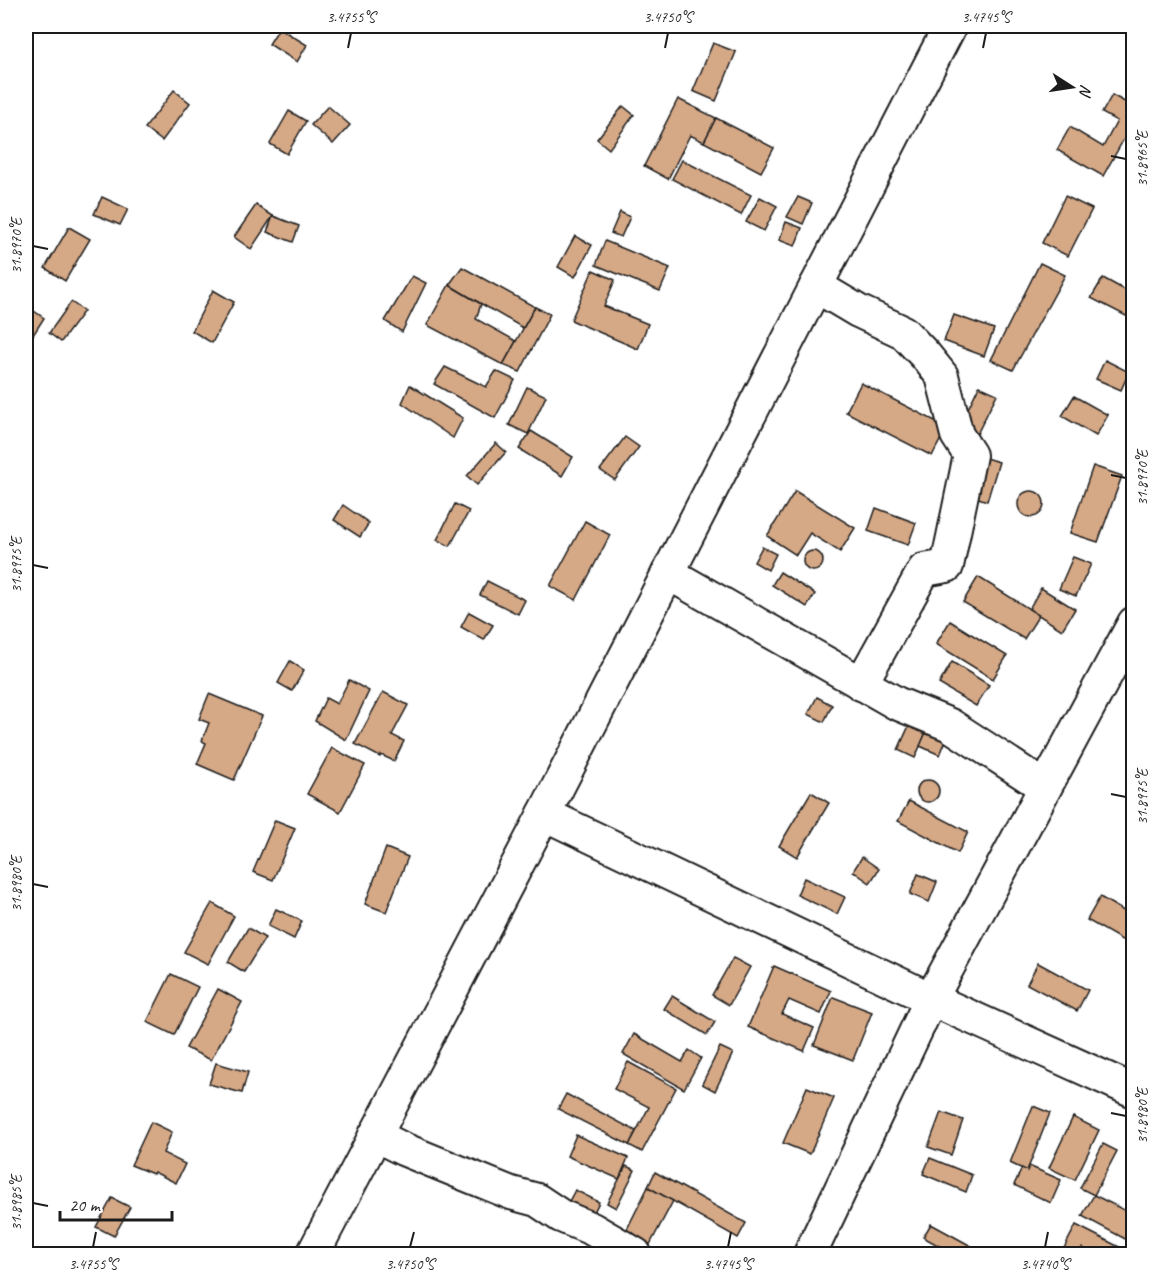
<svg xmlns="http://www.w3.org/2000/svg" width="1159" height="1280" font-family="Caveat,sans-serif">
<style>
.building{fill:#d5a886;stroke:#1c1c1c;stroke-width:1.5}
.lines{fill:none;stroke-linecap:round;stroke-linejoin:round}
.minor-casing{stroke:#1c1c1c;stroke-width:36}
.minor{stroke:#fff;stroke-width:32}
.ticks{fill:none;stroke:#1c1c1c;stroke-width:2}
.neatline{fill:none;stroke:#1c1c1c;stroke-width:2}
.ticks-label{font-size:15px;text-anchor:middle;fill:#1c1c1c}
</style>
<rect width="100%" height="100%" fill="#fff"/>
<filter id="ink" filterUnits="userSpaceOnUse"><feTurbulence type="fractalNoise" baseFrequency=".0167" numOctaves="2"/><feDisplacementMap in="SourceGraphic" scale="12" xChannelSelector="R" yChannelSelector="G"/><feConvolveMatrix kernelMatrix="1 2 1 2 8 2 1 2 1" color-interpolation-filters="sRGB"/></filter>
<g filter="url(#ink)">
<g class="building">
<polygon points="674,26 691,26 685,34"/>
<polygon points="1116,26 1134,26 1134,34"/>
<polygon points="279,28 307,45 297,62 269,44"/>
<polygon points="713,43 736,52 716,101 693,91"/>
<polygon points="1134,75 1134,96 1125,91"/>
<polygon points="174,90 190,103 162,141 145,128"/>
<polygon points="1112,95 1134,107 1134,121 1103,176 1057,150 1070,127 1103,147 1117,121 1102,113"/>
<polygon points="678,99 716,118 704,142 690,135 668,179 644,166"/>
<polygon points="328,106 350,125 333,144 311,125"/>
<polygon points="623,106 634,115 609,149 597,139"/>
<polygon points="289,111 306,121 287,154 270,144"/>
<polygon points="716,118 774,148 761,172 704,142"/>
<polygon points="682,160 751,195 741,215 672,179"/>
<polygon points="1065,196 1092,209 1068,256 1042,243"/>
<polygon points="102,197 128,209 120,225 94,214"/>
<polygon points="760,197 777,206 764,231 746,222"/>
<polygon points="798,197 812,203 803,224 787,217"/>
<polygon points="256,205 273,216 251,249 234,237"/>
<polygon points="620,212 630,217 621,237 611,233"/>
<polygon points="273,216 299,226 293,242 267,232"/>
<polygon points="786,222 802,228 795,246 779,240"/>
<polygon points="69,227 90,239 65,281 45,268"/>
<polygon points="575,236 592,245 575,277 558,267"/>
<polygon points="605,241 670,268 660,291 596,265"/>
<polygon points="1040,263 1065,275 1013,370 991,360"/>
<polygon points="462,267 535,307 523,328 449,285"/>
<polygon points="593,270 615,280 604,306 648,324 638,349 571,320"/>
<polygon points="412,276 426,283 402,332 385,321"/>
<polygon points="1103,278 1134,295 1134,320 1091,298"/>
<polygon points="449,285 481,304 476,319 516,341 503,365 427,325"/>
<polygon points="213,290 234,302 212,343 192,331"/>
<polygon points="71,302 84,311 61,342 49,333"/>
<polygon points="535,307 550,314 520,372 503,365"/>
<polygon points="31,309 44,318 26,346 26,317"/>
<polygon points="954,315 994,329 984,356 944,341"/>
<polygon points="1105,360 1129,372 1121,390 1096,379"/>
<polygon points="445,367 486,387 496,371 515,380 495,418 434,384"/>
<polygon points="861,383 947,427 932,456 846,412"/>
<polygon points="410,385 463,418 453,438 402,403"/>
<polygon points="979,386 997,394 976,436 959,427"/>
<polygon points="527,387 546,396 528,434 509,425"/>
<polygon points="1074,396 1108,415 1096,436 1062,416"/>
<polygon points="531,431 573,457 562,476 519,449"/>
<polygon points="625,437 639,447 615,480 600,470"/>
<polygon points="496,443 506,452 477,485 467,476"/>
<polygon points="982,457 999,462 987,501 970,495"/>
<polygon points="1093,466 1122,476 1098,542 1070,533"/>
<polygon points="795,491 855,528 840,552 810,533 796,555 767,536"/>
<circle cx="1031" cy="504" r="13"/>
<polygon points="455,504 469,511 450,546 437,540"/>
<polygon points="343,505 369,523 360,537 334,520"/>
<polygon points="876,508 916,523 908,545 868,531"/>
<polygon points="585,521 610,535 576,600 550,586"/>
<polygon points="762,547 776,554 768,570 754,562"/>
<circle cx="813" cy="561" r="10"/>
<polygon points="1073,557 1091,564 1076,596 1059,589"/>
<polygon points="780,572 815,594 807,607 772,585"/>
<polygon points="978,577 1039,615 1024,639 963,602"/>
<polygon points="487,581 525,600 518,614 480,595"/>
<polygon points="1041,588 1075,609 1062,630 1029,609"/>
<polygon points="469,612 493,625 484,640 461,627"/>
<polygon points="950,621 1007,656 993,679 936,644"/>
<polygon points="290,661 304,670 292,691 278,683"/>
<polygon points="952,662 989,685 976,706 939,684"/>
<polygon points="349,680 369,691 346,740 315,721 326,698 337,704"/>
<polygon points="383,692 408,705 392,735 404,741 394,761 381,755 380,757 355,744"/>
<polygon points="209,694 262,716 234,780 197,764 206,743 202,741 209,723 199,719"/>
<polygon points="817,697 832,705 824,722 808,714"/>
<polygon points="913,717 930,723 915,758 898,750"/>
<polygon points="930,723 949,733 940,755 920,746"/>
<polygon points="332,748 365,765 340,812 307,794"/>
<circle cx="928" cy="791" r="11"/>
<polygon points="811,792 829,803 797,857 779,846"/>
<polygon points="909,801 968,832 958,853 898,821"/>
<polygon points="275,820 295,828 273,880 253,872"/>
<polygon points="386,848 408,857 386,912 365,904"/>
<polygon points="862,857 879,869 870,883 853,871"/>
<polygon points="918,874 937,882 929,902 910,894"/>
<polygon points="804,878 845,897 837,914 797,895"/>
<polygon points="1100,897 1134,917 1134,947 1087,920"/>
<polygon points="212,903 234,916 208,964 184,952"/>
<polygon points="276,909 302,921 294,939 268,926"/>
<polygon points="248,928 265,938 244,972 228,962"/>
<polygon points="733,958 750,967 729,1005 712,995"/>
<polygon points="1038,963 1088,990 1077,1011 1027,984"/>
<polygon points="774,966 831,991 821,1014 789,1000 782,1014 814,1028 804,1051 748,1027"/>
<polygon points="171,974 198,987 174,1035 147,1022"/>
<polygon points="218,989 242,1002 211,1060 186,1048"/>
<polygon points="672,996 715,1022 707,1035 664,1009"/>
<polygon points="833,997 872,1012 853,1060 814,1045"/>
<polygon points="634,1034 682,1062 689,1050 701,1058 684,1089 623,1054"/>
<polygon points="720,1047 733,1053 715,1091 702,1084"/>
<polygon points="628,1062 676,1088 642,1152 629,1145 649,1107 614,1089"/>
<polygon points="216,1063 248,1072 242,1093 209,1084"/>
<polygon points="807,1087 834,1098 810,1154 783,1143"/>
<polygon points="566,1094 636,1131 629,1145 558,1109"/>
<polygon points="1033,1106 1050,1113 1027,1171 1010,1163"/>
<polygon points="941,1112 963,1120 951,1155 928,1147"/>
<polygon points="1073,1117 1099,1130 1075,1180 1049,1168"/>
<polygon points="151,1122 172,1132 163,1153 185,1164 176,1183 154,1172 153,1174 131,1165"/>
<polygon points="576,1135 628,1158 619,1179 567,1156"/>
<polygon points="1103,1144 1117,1151 1094,1195 1080,1188"/>
<polygon points="930,1158 972,1175 966,1192 923,1174"/>
<polygon points="626,1166 635,1170 616,1208 607,1203"/>
<polygon points="1029,1166 1061,1180 1051,1203 1014,1185 1022,1168 1027,1171"/>
<polygon points="655,1172 746,1223 738,1238 648,1187"/>
<polygon points="648,1187 673,1201 647,1250 622,1239"/>
<polygon points="575,1190 599,1202 590,1220 566,1207"/>
<polygon points="1094,1195 1134,1215 1134,1228 1127,1240 1082,1216"/>
<polygon points="112,1198 130,1207 114,1236 96,1227"/>
<polygon points="931,1224 984,1253 983,1254 954,1254 923,1237"/>
<polygon points="1076,1225 1133,1254 1095,1254 1082,1248 1079,1254 1061,1254"/>
</g>
<g class="lines">
<defs>
<g id="minor">
<polyline points="816,286 858,311 903,332 925,355 942,376 957,435 970,455 947,566 924,570 861,684"/>
<polyline points="668,573 896,703 950,725 1045,787"/>
<polyline points="544,814 931,999 1134,1091"/>
<polyline points="375,1135 403,1149 511,1193 537,1200 561,1216 592,1229 635,1254"/>
<polyline points="313,1254 544,814 950,26"/>
<polyline points="810,1254 931,999 1134,623"/>
</g>
</defs>
<use href="#minor" class="minor-casing"/>
<use href="#minor" class="minor"/>
</g>
</g>
<path class="ticks" d="M 348,48 L 351,33M 665,48 L 668,33M 983,48 L 986,33M 1111,156 L 1126,159M 33,246 L 48,249M 1111,475 L 1126,478M 33,565 L 48,568M 1111,794 L 1126,797M 33,884 L 48,887M 1111,1113 L 1126,1116M 33,1203 L 48,1206M 93,1247 L 96,1232M 410,1247 L 414,1232M 728,1247 L 731,1232M 1045,1247 L 1048,1232"/>
<rect width="1159" height="1280" fill="none" stroke="#fff" stroke-width="66"/>
<g transform="translate(1072 87) rotate(102)" stroke="#ffffff" stroke-width="4.5" paint-order="stroke">
<path d="M0-4.5L10 22L0 15L-10 22Z" fill="#1c1c1c"/>
<text y="-9" font-size="16" font-weight="bold" text-anchor="middle" fill="#1c1c1c">N</text>
</g>
<path d="M60 1211v9h112v-9" fill="none" stroke="#1c1c1c" stroke-width="3"/>
<text x="69" y="1211" font-size="18" fill="#1c1c1c" stroke="#ffffff" stroke-width="4.5" paint-order="stroke">20 m</text>
<rect x="33" y="33" width="1093" height="1214" class="neatline"/>
<g class="ticks-label">
<text x="351" y="22">3.4755°S</text>
<text x="668" y="22">3.4750°S</text>
<text x="986" y="22">3.4745°S</text>
<text transform="translate(1142 159) rotate(-90)" y="5">31.8965°E</text>
<text transform="translate(16 246) rotate(-90)" y="5">31.8970°E</text>
<text transform="translate(1142 478) rotate(-90)" y="5">31.8970°E</text>
<text transform="translate(16 565) rotate(-90)" y="5">31.8975°E</text>
<text transform="translate(1142 797) rotate(-90)" y="5">31.8975°E</text>
<text transform="translate(16 884) rotate(-90)" y="5">31.8980°E</text>
<text transform="translate(1142 1116) rotate(-90)" y="5">31.8980°E</text>
<text transform="translate(16 1203) rotate(-90)" y="5">31.8985°E</text>
<text x="93" y="1269">3.4755°S</text>
<text x="410" y="1269">3.4750°S</text>
<text x="728" y="1269">3.4745°S</text>
<text x="1045" y="1269">3.4740°S</text>
</g>
</svg>
